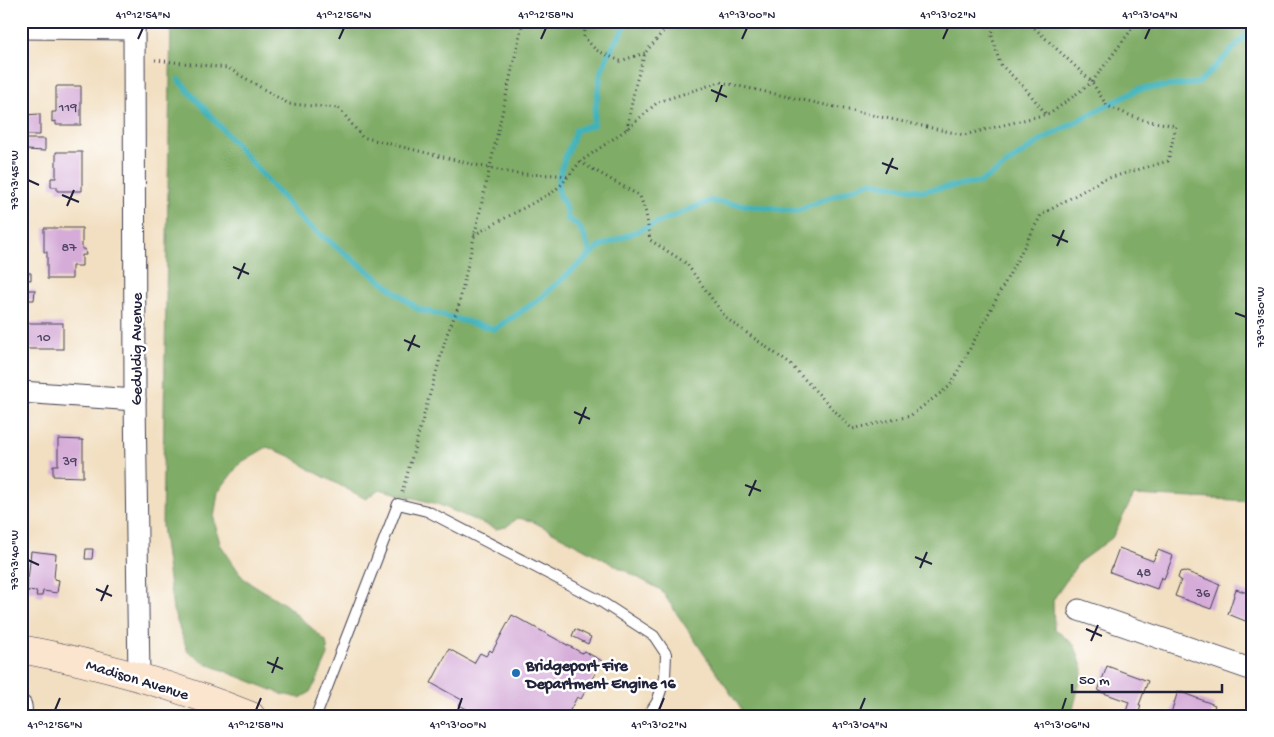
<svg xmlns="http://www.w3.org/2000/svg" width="1274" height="737" font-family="'Gochi Hand',sans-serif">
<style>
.forest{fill:#7fac66;stroke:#506750}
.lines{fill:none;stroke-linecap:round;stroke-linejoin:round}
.stream{stroke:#42b2b9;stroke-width:6}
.building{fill:#d5acd8}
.lane-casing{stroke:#413e4f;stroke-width:12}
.street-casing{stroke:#413e4f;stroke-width:23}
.secondary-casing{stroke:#413e4f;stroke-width:29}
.path{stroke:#413e4f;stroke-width:3;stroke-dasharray:1 4;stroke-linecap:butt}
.lane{stroke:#fff;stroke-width:10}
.street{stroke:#fff;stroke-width:21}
.secondary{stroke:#fce5cf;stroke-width:28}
.ticks{fill:none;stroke:#22223b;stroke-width:2}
.poi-dot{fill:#1f6fb2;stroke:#fff;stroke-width:2}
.labels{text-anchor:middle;stroke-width:5;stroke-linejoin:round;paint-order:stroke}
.number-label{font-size:14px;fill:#4f4462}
.street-label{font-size:16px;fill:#22223b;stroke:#fff}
.poi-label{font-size:16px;font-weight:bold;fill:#22223b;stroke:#fff;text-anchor:start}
.neatline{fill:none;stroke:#22223b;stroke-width:2}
.ticks-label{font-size:12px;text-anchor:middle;fill:#22223b}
</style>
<rect width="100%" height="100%" fill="#fff"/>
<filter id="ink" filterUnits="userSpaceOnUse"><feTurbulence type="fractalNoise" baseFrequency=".02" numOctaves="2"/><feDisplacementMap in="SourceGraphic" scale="10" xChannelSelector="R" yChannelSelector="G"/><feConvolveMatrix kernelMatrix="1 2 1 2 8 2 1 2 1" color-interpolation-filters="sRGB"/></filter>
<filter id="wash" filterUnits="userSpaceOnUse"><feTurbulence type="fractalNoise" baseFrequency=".0096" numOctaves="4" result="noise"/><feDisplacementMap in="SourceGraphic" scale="20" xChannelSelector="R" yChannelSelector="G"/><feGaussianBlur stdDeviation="1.12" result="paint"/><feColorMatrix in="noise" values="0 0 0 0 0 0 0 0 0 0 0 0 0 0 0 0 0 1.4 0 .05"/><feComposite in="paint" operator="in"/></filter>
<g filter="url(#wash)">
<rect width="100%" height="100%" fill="#f2dfc1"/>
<polygon class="forest" points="171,21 1253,21 1253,501 1134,495 1112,538 1079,562 1053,600 1054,628 1075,646 1083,670 1073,709 1075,716 738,716 741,709 661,590 532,521 518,518 506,527 496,529 437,504 379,489 366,499 311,470 290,456 267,447 240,463 218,492 214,518 220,544 243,578 286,605 326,641 328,655 315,684 309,693 300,698 282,694 207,664 188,652 173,610 162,526"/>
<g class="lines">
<g class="stream">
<polyline points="179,80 305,223 418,309 495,329 537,301 599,247 710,201 796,211 870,182 922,191 981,182 1043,139 1139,89 1199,83 1253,29"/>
<path d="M 591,253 C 583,238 585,226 567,219 C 570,205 557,200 558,186 C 559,166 570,149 576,130 L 593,125 L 601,72 L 608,55 L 628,21"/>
</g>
</g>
<g id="blocks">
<g class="building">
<polygon points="57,86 81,86 81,125 56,125 56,121 52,122 52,112 56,112 56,87"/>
<polygon points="40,114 40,135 22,135 22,115"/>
<polygon points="26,139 45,139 45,151 26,150"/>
<polygon points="56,152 82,152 82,191 57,191 57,187 51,187 51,178 56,178"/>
<polygon points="44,228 82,228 82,249 85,249 86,255 82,255 82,266 72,266 72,279 47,279 47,252 44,252"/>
<polygon points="22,273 31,273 31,280 21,279"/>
<polygon points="24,290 35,290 34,300 24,300"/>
<rect x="23" y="323" width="40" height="26"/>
<polygon points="58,439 83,440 83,477 53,476 53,465 58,465"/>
<rect x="21" y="514" width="5" height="9"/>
<polygon points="1119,548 1153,561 1158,550 1173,556 1164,579 1161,577 1157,589 1110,572"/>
<polygon points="86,549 93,549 92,559 85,559"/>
<polygon points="31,551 56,554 54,579 59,580 57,593 43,591 42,596 36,596 37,592 27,591"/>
<polygon points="1184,571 1220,584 1211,609 1175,596 1181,580 1178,578 1180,572"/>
<polygon points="1236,589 1253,595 1253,624 1228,614"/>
<polygon points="512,615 582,653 584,651 602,661 581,699 577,697 567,716 480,716 459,705 462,700 431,683 449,649 474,663 480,653 486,656 490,650 492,652"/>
<polygon points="575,629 591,637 588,644 572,636"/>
<polygon points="1107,666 1148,681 1139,705 1141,705 1138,716 1125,715 1129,702 1098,691"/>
<polygon points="1178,691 1215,705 1211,716 1170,716"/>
</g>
</g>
</g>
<g filter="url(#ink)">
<use href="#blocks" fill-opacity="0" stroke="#413e4f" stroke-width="1"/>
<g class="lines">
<defs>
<polyline id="lane" points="316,716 398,504 427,511 597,599 654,636 666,654 665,678 657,702 648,716"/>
<g id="street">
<polyline points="134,21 135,400 139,677"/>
<polyline points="21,28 134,29"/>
<polyline points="21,392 135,400"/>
<polyline points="1079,610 1253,670"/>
<polyline points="21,706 22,716"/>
</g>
<path id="secondary" d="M 21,649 C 100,664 177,686 251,716"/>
</defs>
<use href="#lane" class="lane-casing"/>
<use href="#street" class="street-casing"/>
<use href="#secondary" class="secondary-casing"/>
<g class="path">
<polyline points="586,21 584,37 596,50 620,61 645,53"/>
<polyline points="994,21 992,36 1000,64 1025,88 1046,114"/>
<polyline points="155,60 228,68 289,104 339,108 362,137 488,168 518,174 560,175 568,177"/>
<polyline points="627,129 635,86 645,53 672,21"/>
<polyline points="580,162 640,196 646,213 650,240 686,263 726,318 790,364 852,429 910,416 950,386 1041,215 1102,180 1168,161 1176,126 1139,119 1107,106 1092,82 1027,21"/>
<polyline points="474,235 553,192 562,184 580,162 627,129 658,102 720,82 964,135 1051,113 1092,82 1138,21"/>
<polyline points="402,492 447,334 458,308 523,21"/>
</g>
<use href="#lane" class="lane"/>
<use href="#street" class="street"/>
<use href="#secondary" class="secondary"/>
</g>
</g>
<path class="ticks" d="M 138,39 L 143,28M 339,39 L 344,28M 541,39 L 546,28M 742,39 L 747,28M 943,39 L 948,28M 1145,39 L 1150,28M 711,90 L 727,97M 716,102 L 722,85M 882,163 L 898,169M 886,174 L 893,158M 28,180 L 39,185M 62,195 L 79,202M 67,206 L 74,190M 1052,235 L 1068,242M 1057,246 L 1064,230M 233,267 L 249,274M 238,279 L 245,263M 1235,313 L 1246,317M 404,340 L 420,347M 408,351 L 415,335M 574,412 L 590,419M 579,424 L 586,407M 745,485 L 761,491M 749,496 L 756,480M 915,557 L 932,564M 28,560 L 39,565M 920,568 L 927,552M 96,589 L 112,596M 101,601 L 108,585M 1086,629 L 1102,636M 1091,641 L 1098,625M 267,662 L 283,669M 272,673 L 278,657M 55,710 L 60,698M 256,710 L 261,698M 458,710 L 462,698M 659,710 L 664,698M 860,710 L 865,698M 1062,710 L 1066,698"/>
<circle class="poi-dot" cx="516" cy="673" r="5"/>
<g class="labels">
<g class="number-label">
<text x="68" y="111">119</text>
<text x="69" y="251">87</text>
<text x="44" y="341">10</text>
<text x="70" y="465">39</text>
<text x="1144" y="576">48</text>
<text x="1203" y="597">36</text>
</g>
<g class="street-label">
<text transform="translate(135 349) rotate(-90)" y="6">Geduldig Avenue</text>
<text transform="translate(138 678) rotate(17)" y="6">Madison Avenue</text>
</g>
<g class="poi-label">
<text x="526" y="670">Bridgeport Fire<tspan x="526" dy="18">Department Engine 16</tspan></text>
</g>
</g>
<rect width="1274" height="737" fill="none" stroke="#fff" stroke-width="55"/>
<path d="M1072 684v8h150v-8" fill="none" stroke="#22223b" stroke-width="2.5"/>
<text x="1079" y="684" font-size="15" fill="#22223b" stroke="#ffffff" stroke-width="4" paint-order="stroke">50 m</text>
<rect x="28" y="28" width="1218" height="682" class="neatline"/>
<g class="ticks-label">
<text x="143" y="18">41°12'54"N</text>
<text x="344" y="18">41°12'56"N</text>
<text x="546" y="18">41°12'58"N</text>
<text x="747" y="18">41°13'00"N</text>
<text x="948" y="18">41°13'02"N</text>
<text x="1150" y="18">41°13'04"N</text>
<text transform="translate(14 180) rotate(-90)" y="4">73°13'45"W</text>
<text transform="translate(1260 317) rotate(-90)" y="4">73°13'50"W</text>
<text transform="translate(14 560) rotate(-90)" y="4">73°13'40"W</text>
<text x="55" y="728">41°12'56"N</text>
<text x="256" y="728">41°12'58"N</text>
<text x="458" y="728">41°13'00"N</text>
<text x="659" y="728">41°13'02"N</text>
<text x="860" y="728">41°13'04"N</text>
<text x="1062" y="728">41°13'06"N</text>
</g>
</svg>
